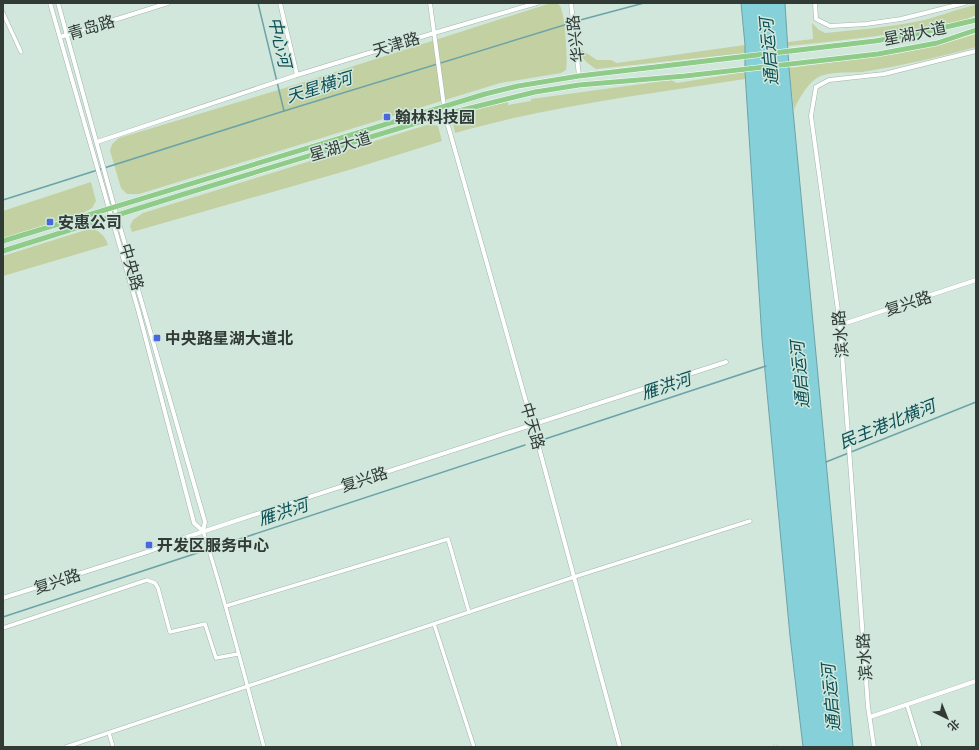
<svg xmlns="http://www.w3.org/2000/svg" width="979" height="750" font-family="Jost,'Noto Sans SC',sans-serif">
<style>
.green{fill:#c3d0a1}
.water{fill:#85d0d9;stroke:#6ca3a8}
.lines{fill:none;stroke-linecap:round;stroke-linejoin:round}
.stream{stroke:#6ca3a8;stroke-width:1.5}
.minor-casing{stroke:#a0b5aa;stroke-width:4.5}
.tertiary-casing{stroke:#a0b5aa;stroke-width:5}
.primary-casing{stroke:#fff;stroke-width:6}
.minor{stroke:#fff;stroke-width:3.5}
.tertiary{stroke:#fff;stroke-width:4}
.primary{stroke:#8fcc8a;stroke-width:5}
.poi-dot{fill:#4968dc;stroke:#d1e7dc;stroke-width:1.5}
.labels{text-anchor:middle;stroke-width:3;stroke-linejoin:round;paint-order:stroke}
.street-label{font-size:16px;fill:#313a35;stroke:#d1e7dc}
.poi-label{font-size:16px;font-weight:bold;fill:#313a35;stroke:#d1e7dc;text-anchor:start}
.water-label{font-size:17px;font-style:italic;fill:#0d5057;stroke:#d1e7dc}
</style>
<rect width="100%" height="100%" fill="#d1e7dc"/>
<g class="green">
<path d="M 551,3 C 554,3 558,3 560,6 C 565,13 568,60 566,70 L 561,73 L 500,83 L 139,194 L 127,194 L 121,188 L 110,151 L 112,144 L 119,138 L 285,88 Z"/>
<path d="M 976,5 L 976,15 C 954,26 928,28 904,32 C 865,38 827,42 788,46 L 788,42 L 813,39 L 812,23 L 819,30 L 825,33 C 854,30 884,28 914,22 C 934,19 955,9 976,5 Z"/>
<path d="M 976,34 L 976,47 C 939,57 901,66 862,72 C 850,73 828,71 817,78 C 808,83 798,100 794,110 L 789,68 L 896,54 L 939,45 Z"/>
<path d="M 745,45 L 745,53 L 596,69 C 589,64 582,60 580,51 L 582,50 L 597,60 L 611,60 L 617,63 Z"/>
<path d="M 745,72 L 745,79 C 648,94 549,106 455,133 C 454,128 452,124 455,120 C 460,110 497,105 508,102 L 508,105 L 531,101 L 531,99 L 671,80 L 677,83 Z"/>
<polygon points="430,124 438,126 442,141 349,170 132,232 130,226 133,220 143,213"/>
<polygon points="91,182 96,201 92,208 83,213 3,238 3,211"/>
<path d="M 94,229 C 102,233 105,237 108,245 L 3,276 L 3,256 L 86,230 Z"/>
</g>
<polygon class="water" points="741,3 785,3 789,68 853,747 803,747 790,636 762,339 745,72 745,45"/>
<g class="lines">
<g class="stream">
<polyline points="258,3 284,111"/>
<polyline points="3,200 284,111 584,19 644,3"/>
<polyline points="542,440 766,366"/>
<polyline points="826,462 976,402"/>
<polyline points="3,617 525,445"/>
</g>
<defs>
<g id="minor">
<polyline points="3,13 21,52"/>
<path d="M 203,531 C 226,602 244,675 264,747"/>
<polyline points="226,606 448,539 469,612"/>
<polyline points="434,624 474,747"/>
<polyline points="3,628 147,580 155,583 158,588 170,632 205,624 216,658 238,654"/>
<polyline points="907,705 920,747"/>
<polyline points="109,733 113,747"/>
<polyline points="66,747 574,577 750,521"/>
<polyline points="775,747 776,747"/>
</g>
<g id="tertiary">
<polyline points="50,3 139,313 194,523 203,531"/>
<polyline points="58,3 114,206 205,522 203,531"/>
<polyline points="280,3 297,75"/>
<polyline points="430,3 444,106 447,122 538,444 620,747"/>
<polyline points="571,3 579,76"/>
<polyline points="815,3 816,19 830,26 866,24 901,19 965,3"/>
<polyline points="60,37 168,3"/>
<polyline points="97,142 297,75 434,33 537,3"/>
<polyline points="840,325 976,280"/>
<polyline points="3,598 150,551 184,538 232,522 726,362"/>
<polyline points="870,717 976,681"/>
<polyline points="874,747 868,707 840,325 811,116 816,87 829,80 884,74 976,51"/>
</g>
<g id="primary">
<polyline points="3,241 485,94 518,86 579,76 875,41 912,35 976,20"/>
<polyline points="3,251 181,195 446,114 535,92 579,85 685,76 878,54 937,43 976,30"/>
</g>
</defs>
<use href="#minor" class="minor-casing"/>
<use href="#tertiary" class="tertiary-casing"/>
<use href="#primary" class="primary-casing"/>
<use href="#minor" class="minor"/>
<use href="#tertiary" class="tertiary"/>
<use href="#primary" class="primary"/>
</g>
<g class="poi-dot">
<rect x="383" y="113" width="8" height="8" rx="2"/>
<rect x="46" y="218" width="8" height="8" rx="2"/>
<rect x="153" y="334" width="8" height="8" rx="2"/>
<rect x="145" y="541" width="8" height="8" rx="2"/>
</g>
<g class="labels">
<g class="street-label">
<text transform="translate(91 27) rotate(-17)" y="6">青岛路</text>
<text transform="translate(915 33) rotate(-11)" y="6">星湖大道</text>
<text transform="translate(575 39) rotate(-97)" y="6">华兴路</text>
<text transform="translate(396 44) rotate(-17)" y="6">天津路</text>
<text transform="translate(340 146) rotate(-17)" y="6">星湖大道</text>
<text transform="translate(132 267) rotate(74)" y="6">中央路</text>
<text transform="translate(908 303) rotate(-18)" y="6">复兴路</text>
<text transform="translate(840 334) rotate(-95)" y="6">滨水路</text>
<text transform="translate(533 426) rotate(74)" y="6">中天路</text>
<text transform="translate(364 479) rotate(-18)" y="6">复兴路</text>
<text transform="translate(57 581) rotate(-18)" y="6">复兴路</text>
<text transform="translate(864 657) rotate(-94)" y="6">滨水路</text>
</g>
<g class="poi-label">
<text x="395" y="123">翰林科技园</text>
<text x="58" y="228">安惠公司</text>
<text x="165" y="344">中央路星湖大道北</text>
<text x="157" y="551">开发区服务中心</text>
</g>
<g class="water-label">
<text transform="translate(280 42) rotate(77)" y="6">中心河</text>
<text transform="translate(769 52) rotate(-95)" y="6">通启运河</text>
<text transform="translate(319 87) rotate(-17)" y="6">天星横河</text>
<text transform="translate(800 375) rotate(-95)" y="6">通启运河</text>
<text transform="translate(666 386) rotate(-18)" y="6">雁洪河</text>
<text transform="translate(887 424) rotate(-22)" y="6">民主港北横河</text>
<text transform="translate(283 512) rotate(-18)" y="6">雁洪河</text>
<text transform="translate(831 698) rotate(-95)" y="6">通启运河</text>
</g>
</g>
<rect width="979" height="750" fill="none" stroke="#313a35" stroke-width="8"/>
<g transform="translate(947 718) rotate(137)" stroke="#d1e7dc" stroke-width="3" paint-order="stroke">
<path d="M0-3L7 15L0 10L-7 15Z" fill="#313a35"/>
<text y="-6" font-size="11" font-weight="bold" text-anchor="middle" fill="#313a35">北</text>
</g>
</svg>
